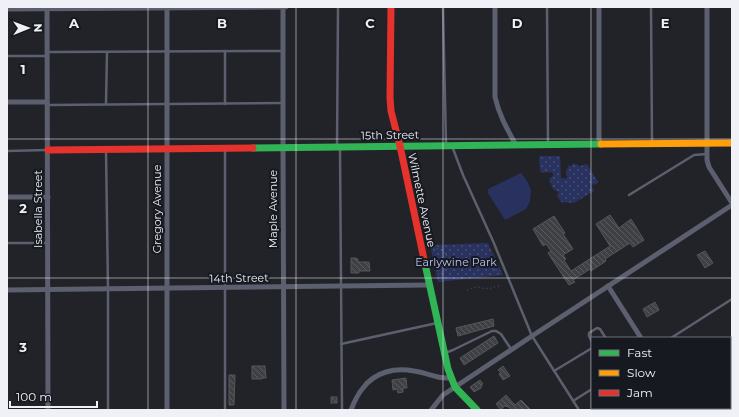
<svg xmlns="http://www.w3.org/2000/svg" width="739" height="417" font-family="Montserrat,sans-serif">
<style>
.grass{fill:#29315f}
.park{fill:url(#park-dots)}
.building{fill:url(#building-back-hatch);stroke:#55565a}
.lines{fill:none;stroke-linecap:round;stroke-linejoin:round}
.path{stroke:#595c66;stroke-width:1;stroke-dasharray:1 3;stroke-linecap:butt}
.lane{stroke:#5b5f6e;stroke-width:2.5}
.street{stroke:#5b5f6e;stroke-width:5}
.fast{stroke:#30b455;stroke-width:7}
.slow{stroke:#ff9f0a;stroke-width:7}
.jam{stroke:#e5322d;stroke-width:7}
.grid{fill:none;stroke:#f0f1f7;stroke-width:1;stroke-opacity:0.55}
.labels{text-anchor:middle;stroke-width:4;stroke-linejoin:round;paint-order:stroke}
.street-label{font-size:11px;fill:#f0f1f7;stroke:#171920}
.park-label{font-size:11px;fill:#b8c3ed;stroke:#171920}
.grid-label{font-size:13px;text-anchor:middle;font-weight:bold;fill:#f0f1f7;stroke:#171920;stroke-width:4;stroke-linejoin:round;paint-order:stroke}
</style>
<defs>
<pattern id="park-dots" width="8" height="8" patternUnits="userSpaceOnUse"><rect width="8" height="8" fill="#29315f"/><path d="M2 2h.1M6 6h.1" fill="none" stroke="#484f77" stroke-width="1.8" stroke-linecap="round"/></pattern>
<pattern id="building-back-hatch" width="6" height="6" patternUnits="userSpaceOnUse"><rect width="6" height="6" fill="#3f4044"/><path d="M-1 5l2 2M0 0l6 6M5-1l2 2" fill="none" stroke="#5b5c60"/></pattern>
</defs>
<rect width="100%" height="100%" fill="#222328"/>
<polygon class="grass" points="521,173 527,181 531,190 530,201 526,209 505,220 488,193 488,189"/>
<g class="park">
<polygon points="539,156 560,156 561,178 562,179 564,178 566,179 567,177 566,171 569,165 572,166 573,163 580,166 587,164 598,182 596,184 591,185 594,191 574,203 561,202 557,195 559,192 553,189 549,179 553,176 553,174 551,172 541,173 540,169"/>
<polygon points="488,243 503,275 438,282 430,245"/>
</g>
<g class="building">
<polygon points="610,215 619,228 631,219 644,240 633,247 630,243 605,259 606,261 591,271 590,269 573,280 575,282 569,285 548,253 551,251 546,244 543,246 533,229 554,216 565,233 563,234 573,249 563,255 566,259 564,260 571,271 610,246 596,224"/>
<polygon points="705,251 713,263 705,268 697,255"/>
<polygon points="351,258 356,258 356,259 358,259 358,262 369,262 370,271 359,271 359,273 351,273"/>
<polygon points="655,302 659,310 647,317 643,309"/>
<polygon points="493,319 494,326 458,336 456,328"/>
<polygon points="494,336 498,343 464,365 460,358"/>
<polygon points="252,366 265,366 266,378 262,378 262,379 252,379"/>
<polygon points="503,366 510,376 503,380 499,374 501,373 498,370"/>
<polygon points="229,375 235,375 234,405 229,405"/>
<polygon points="406,378 407,388 403,388 403,392 398,393 397,389 393,390 392,380"/>
<polygon points="480,380 483,384 482,384 481,388 474,392 470,387"/>
<polygon points="506,395 515,405 521,400 531,410 510,410 511,409 507,406 506,407 505,405 501,410 496,404"/>
<rect x="331" y="397" width="6" height="6"/>
</g>
<g class="lines">
<g class="path">
<polyline points="429,247 440,249 453,262 442,272 435,276"/>
<polyline points="453,262 467,261 501,271"/>
<path d="M 467,290 C 470,289 473,287 477,287 C 481,287 486,290 491,288 C 494,287 496,286 501,286"/>
</g>
<g class="lane">
<polyline points="443,7 446,144"/>
<polyline points="547,7 548,144"/>
<polyline points="651,7 652,143"/>
<polyline points="48,52 283,51"/>
<polyline points="7,56 47,56"/>
<polyline points="106,104 107,52"/>
<polyline points="225,104 225,51"/>
<polyline points="48,105 283,103"/>
<polyline points="452,146 463,175 493,241 532,336 579,410"/>
<polyline points="337,147 338,7"/>
<polyline points="340,149 342,410"/>
<polyline points="7,151 47,150"/>
<polyline points="106,151 108,289 108,410"/>
<polyline points="629,195 694,155 707,154"/>
<polyline points="7,243 48,243"/>
<polyline points="671,338 732,299"/>
<polyline points="592,342 589,336 589,333 597,328 600,329 605,337 605,338"/>
<polyline points="341,344 437,323"/>
<polyline points="445,353 453,350 492,331 496,331 501,334 511,349"/>
<polyline points="554,371 592,348"/>
<polyline points="573,401 592,389"/>
<polyline points="225,410 225,149"/>
</g>
<g class="street">
<polyline points="47,7 48,410"/>
<polyline points="283,7 283,148 284,410"/>
<path d="M 495,7 L 495,97 C 499,115 507,129 516,145"/>
<polyline points="599,7 599,144"/>
<polyline points="707,7 707,160 709,167 732,203"/>
<polyline points="167,8 167,410"/>
<polyline points="7,9 286,7"/>
<polyline points="7,102 47,102"/>
<polyline points="7,197 48,197"/>
<polyline points="608,286 641,338"/>
<polyline points="7,290 429,285"/>
<polyline points="730,377 732,375"/>
<path d="M 351,410 C 354,402 358,394 363,388 C 375,372 395,367 414,371 C 422,372 430,375 438,377 C 442,378 446,378 451,378"/>
<polyline points="431,410 443,395 455,387 532,336 732,205"/>
<polyline points="679,410 682,408"/>
</g>
<g class="fast">
<polyline points="253,148 601,144"/>
<polyline points="425,264 448,369 455,387 477,410"/>
</g>
<g class="slow">
<polyline points="601,144 732,143"/>
<polyline points="686,408 687,410"/>
</g>
<g class="jam">
<polyline points="391,7 390,98 391,111 400,146 425,264"/>
<polyline points="48,150 253,148"/>
</g>
</g>
<path class="grid" d="M 148,7 L 148,410M 296,7 L 296,410M 443,7 L 443,410M 591,7 L 591,410M 7,139 L 732,139M 7,278 L 732,278"/>
<g class="labels">
<g class="street-label">
<text transform="translate(390 135) rotate(-1)" y="4">15th Street</text>
<text transform="translate(422 200) rotate(78)" y="4">Wilmette Avenue</text>
<text transform="translate(38 209) rotate(-90)" y="4">Isabella Street</text>
<text transform="translate(157 209) rotate(-90)" y="4">Gregory Avenue</text>
<text transform="translate(273 209) rotate(-90)" y="4">Maple Avenue</text>
<text transform="translate(239 278) rotate(-1)" y="4">14th Street</text>
</g>
<g class="park-label">
<text x="456" y="266">Earlywine Park</text>
</g>
</g>
<g class="grid-label">
<text x="74" y="28">A</text>
<text x="222" y="28">B</text>
<text x="370" y="28">C</text>
<text x="517" y="28">D</text>
<text x="665" y="28">E</text>
<text x="23" y="74">1</text>
<text x="23" y="213">2</text>
<text x="23" y="352">3</text>
</g>
<rect width="739" height="417" fill="none" stroke="#f0f1f7" stroke-width="16"/>
<rect x="591" y="337" width="140" height="72" fill="#171920" stroke="#6e6f76"/>
<rect x="599" y="350" width="20" height="6" fill="#30b455" stroke="#6e6f76"/>
<text x="627" y="357" font-size="12" fill="#f0f1f7">Fast</text>
<rect x="599" y="370" width="20" height="6" fill="#ff9f0a" stroke="#6e6f76"/>
<text x="627" y="377" font-size="12" fill="#f0f1f7">Slow</text>
<rect x="599" y="390" width="20" height="6" fill="#e5322d" stroke="#6e6f76"/>
<text x="627" y="397" font-size="12" fill="#f0f1f7">Jam</text>
<g transform="translate(28 28) rotate(89)" stroke="#171920" stroke-width="3" paint-order="stroke">
<path d="M0-3L7 15L0 10L-7 15Z" fill="#f0f1f7"/>
<text y="-6" font-size="11" font-weight="bold" text-anchor="middle" fill="#f0f1f7">N</text>
</g>
<path d="M10 401v6h87v-6" fill="none" stroke="#f0f1f7" stroke-width="2"/>
<text x="16" y="401" font-size="12" fill="#f0f1f7" stroke="#171920" stroke-width="3" paint-order="stroke">100 m</text>
</svg>
